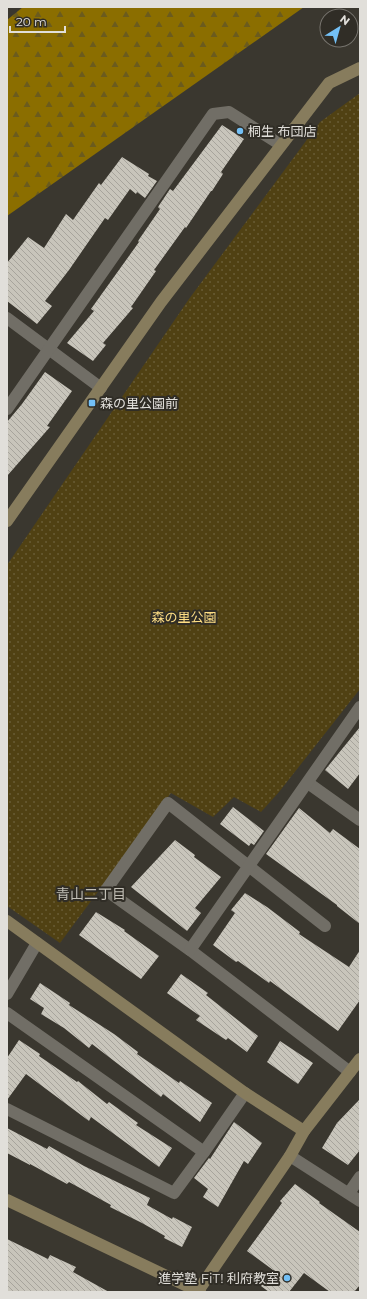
<svg xmlns="http://www.w3.org/2000/svg" width="367" height="1299" font-family="Montserrat,'Noto Sans JP',sans-serif">
<style>
.forest{fill:url(#forest-firs)}
.park{fill:url(#park-dots)}
.building{fill:url(#building-back-hatch)}
.lines{fill:none;stroke-linecap:round;stroke-linejoin:round}
.street{stroke:#716e66;stroke-width:12}
.secondary{stroke:#877c5d;stroke-width:12}
.poi-dot{fill:#73c0f6;stroke:#302d26;stroke-width:1.5}
.labels{text-anchor:middle;stroke-width:4;stroke-linejoin:round;paint-order:stroke}
.poi-label{font-size:13px;fill:#e1dfda;stroke:#302d26;text-anchor:start}
.park-label{font-size:13px;fill:#fede84;stroke:#302d26}
.neighbourhood-label{font-size:14px;fill:#c2bfb6;stroke:#302d26}
</style>
<defs>
<pattern id="forest-firs" width="22" height="20" patternUnits="userSpaceOnUse"><rect width="22" height="20" fill="#8b6e00"/><path d="M5 1l3.5 6h-7zM16 11l3.5 6h-7z" fill="#6b5b1d"/></pattern>
<pattern id="park-dots" width="8" height="8" patternUnits="userSpaceOnUse"><rect width="8" height="8" fill="#504113"/><path d="M2 2h.1M6 6h.1" fill="none" stroke="#695c35" stroke-width="1.8" stroke-linecap="round"/></pattern>
<pattern id="building-back-hatch" width="6" height="6" patternUnits="userSpaceOnUse"><rect width="6" height="6" fill="#c8c5bb"/><path d="M-1 5l2 2M0 0l6 6M5-1l2 2" fill="none" stroke="#a7a49c"/></pattern>
</defs>
<rect width="100%" height="100%" fill="#3a372f"/>
<polygon class="forest" points="23,7 304,7 7,216 7,20"/>
<polygon class="park" points="360,93 360,689 279,792 261,812 234,797 213,817 171,793 60,943 7,906 7,565 189,299 320,122"/>
<g class="building">
<polygon points="222,125 244,139 221,172 223,174 212,191 211,191 186,228 185,227 154,270 156,271 131,307 133,308 103,343 106,345 93,361 67,343 94,311 91,309 139,242 138,241 160,209 158,207 170,189 173,191"/>
<polygon points="122,157 149,174 148,176 157,181 145,198 137,192 136,194 130,189 108,220 105,218 69,270 45,301 52,306 37,324 7,301 7,263 28,237 44,248 66,214 73,220 99,183 101,185"/>
<polygon points="45,372 72,391 47,426 50,427 7,476 7,422 22,404"/>
<polygon points="360,727 360,773 348,789 325,770"/>
<polygon points="233,807 264,831 254,845 251,843 249,846 220,824"/>
<polygon points="299,808 330,833 333,829 360,849 360,924 337,906 337,905 266,854"/>
<polygon points="175,840 195,855 194,857 221,877 195,908 201,913 187,931 131,887"/>
<polygon points="245,893 267,907 300,932 299,934 349,967 360,950 360,1000 338,1031 270,981 269,983 238,961 236,962 213,945 235,913 231,910"/>
<polygon points="96,912 125,930 124,931 159,956 141,979 79,935"/>
<polygon points="181,974 208,993 206,995 258,1036 247,1052 228,1038 226,1040 196,1020 200,1016 167,993"/>
<polygon points="40,983 70,1003 69,1005 114,1034 138,1052 137,1054 179,1083 180,1081 212,1103 200,1122 163,1094 161,1097 92,1044 89,1048 64,1028 41,1014 44,1008 30,999"/>
<polygon points="19,1040 40,1054 39,1056 77,1082 78,1081 107,1104 109,1102 138,1123 136,1125 172,1148 159,1167 91,1117 89,1121 26,1074 7,1100 7,1058"/>
<polygon points="280,1041 313,1063 298,1084 267,1062"/>
<polygon points="360,1099 360,1150 348,1165 322,1148 337,1123"/>
<polygon points="234,1122 262,1143 248,1164 244,1161 218,1207 203,1197 208,1189 194,1178 209,1158 210,1159"/>
<polygon points="7,1128 47,1149 49,1146 84,1166 150,1198 147,1205 172,1219 173,1217 192,1227 182,1247 164,1238 165,1236 142,1223 110,1207 111,1205 69,1182 67,1184 30,1164 30,1165 7,1153"/>
<polygon points="295,1184 320,1202 319,1203 360,1232 360,1285 354,1292 330,1292 304,1273 289,1292 269,1292 261,1286 273,1270 247,1251 282,1203 280,1201"/>
<polygon points="7,1239 48,1259 50,1255 76,1267 73,1272 109,1292 7,1292"/>
</g>
<g class="lines">
<g class="street">
<polyline points="7,318 101,388"/>
<polyline points="7,409 213,114 229,112 281,145"/>
<polyline points="308,783 360,820"/>
<polyline points="325,926 168,803 106,890 190,950 350,1072"/>
<polyline points="190,950 360,707"/>
<polyline points="7,994 37,943"/>
<polyline points="7,1013 204,1152 174,1193 7,1109"/>
<polyline points="204,1152 245,1093"/>
<polyline points="290,1156 360,1201"/>
<polyline points="349,1193 360,1177"/>
</g>
<g class="secondary">
<polyline points="7,521 161,302 329,83 360,68"/>
<polyline points="7,921 245,1093 304,1131"/>
<polyline points="7,1200 200,1292"/>
<polyline points="198,1291 290,1156 304,1131 360,1059"/>
</g>
</g>
<g class="poi-dot">
<circle cx="240" cy="131" r="4"/>
<rect x="88" y="399" width="8" height="8" rx="2"/>
<circle cx="287" cy="1278" r="4"/>
</g>
<g class="labels">
<g class="poi-label">
<text x="248" y="136">桐生 布団店</text>
<text x="100" y="408">森の里公園前</text>
<text x="279" y="1283" text-anchor="end">進学塾 FiT! 利府教室</text>
</g>
<g class="park-label">
<text x="184" y="622">森の里公園</text>
</g>
<g class="neighbourhood-label">
<text x="91" y="899">青山二丁目</text>
</g>
</g>
<rect width="367" height="1299" fill="none" stroke="#e1dfda" stroke-width="16"/>
<g transform="translate(339 28) rotate(37)"><circle r="19" fill="#302d26" stroke="#77746e"/>
<path d="M0-3L7 15L0 10L-7 15Z" fill="#73c0f6"/>
<text y="-6" font-size="11" font-weight="bold" text-anchor="middle" fill="#e1dfda">N</text>
</g>
<path d="M10 26v6h55v-6" fill="none" stroke="#e1dfda" stroke-width="2"/>
<text x="16" y="26" font-size="12" fill="#e1dfda" stroke="#302d26" stroke-width="3" paint-order="stroke">20 m</text>
</svg>
